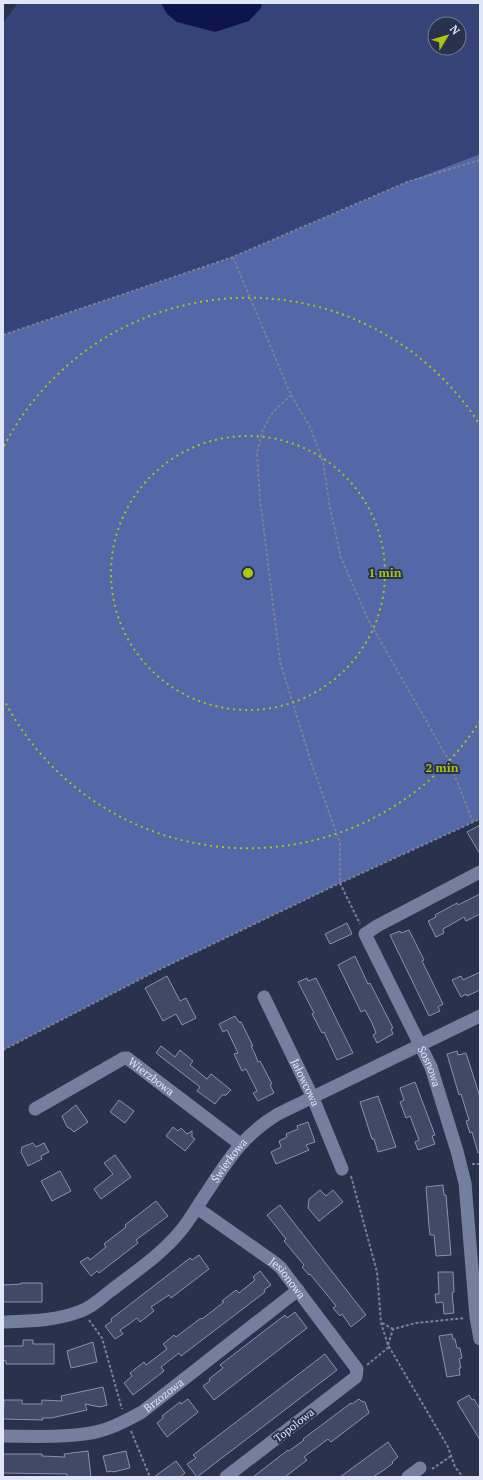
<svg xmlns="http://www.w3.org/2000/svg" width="483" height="1480" font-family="'PT Serif',serif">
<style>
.green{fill:#354378;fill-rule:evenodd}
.forest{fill:#5467a7}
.water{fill:#0e154e}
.building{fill:#404a66;stroke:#8791b2}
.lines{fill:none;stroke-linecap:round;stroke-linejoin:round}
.path{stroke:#7a8197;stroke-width:2;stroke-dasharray:3 2;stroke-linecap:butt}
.minor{stroke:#747e9e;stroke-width:13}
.ring{fill:none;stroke:#acc610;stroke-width:2;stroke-dasharray:2 4}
.labels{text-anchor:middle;stroke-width:4;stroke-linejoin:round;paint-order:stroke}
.street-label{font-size:11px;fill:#e0e6f7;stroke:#29314c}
.centre{fill:#acc610;stroke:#29314c;stroke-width:2}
.ring-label{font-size:12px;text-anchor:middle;font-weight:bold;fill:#acc610;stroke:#29314c;stroke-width:4;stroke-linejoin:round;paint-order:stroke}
</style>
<rect width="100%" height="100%" fill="#29314c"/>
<path class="green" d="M 18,3 L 480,3 L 480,154 L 407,182 L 233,257 L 3,335 L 3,23 ZM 435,24 L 459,24 L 459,48 L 435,48 Z"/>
<polygon class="forest" points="480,154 480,819 340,883 154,972 3,1050 3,335 233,257 407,182"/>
<polygon class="water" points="161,3 262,3 261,8 249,21 215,32 177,22 167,14"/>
<g class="building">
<polygon points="480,825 480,854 467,832"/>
<polygon points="480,894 480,914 466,921 464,917 443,929 444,933 436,937 428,921 436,917 435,915 457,903 458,905"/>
<polygon points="347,923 352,934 330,944 325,934"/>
<polygon points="409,930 424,960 422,961 443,1004 438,1007 440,1011 429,1016 390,935 400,931 401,933"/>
<polygon points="355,956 368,984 370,983 393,1028 391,1029 393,1034 377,1043 373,1035 376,1033 371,1021 365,1010 361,1012 338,965"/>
<polygon points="480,972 480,990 467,996 466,994 461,997 452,980 461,976 463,980"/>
<polygon points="167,976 180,1001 186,998 196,1018 182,1025 176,1014 163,1021 145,988"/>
<polygon points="307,978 308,981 316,978 353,1053 337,1060 324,1032 322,1033 312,1014 314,1013 298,982"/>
<polygon points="235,1016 239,1022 241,1022 253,1046 251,1046 255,1054 258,1062 260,1061 272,1084 270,1085 274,1093 258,1101 253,1093 257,1091 246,1069 242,1071 234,1054 238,1053 227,1030 223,1032 219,1024"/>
<polygon points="161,1046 175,1057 180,1050 193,1061 190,1065 207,1079 211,1074 231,1090 226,1095 222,1095 215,1104 197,1091 200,1087 156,1053"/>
<polygon points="457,1051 458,1055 466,1053 480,1097 480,1152 478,1153 472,1132 470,1133 466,1121 469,1120 461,1094 459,1095 447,1054"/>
<polygon points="415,1082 435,1135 432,1136 435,1144 418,1150 415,1142 419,1140 410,1116 406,1118 400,1102 404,1100 400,1088"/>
<polygon points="378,1096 396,1147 378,1152 374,1139 372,1139 360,1102"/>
<polygon points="119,1100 134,1111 125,1123 110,1112"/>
<polygon points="76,1105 88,1122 74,1132 71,1129 67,1127 62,1116"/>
<polygon points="308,1122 315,1142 306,1145 309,1150 276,1164 271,1152 281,1147 279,1141 287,1137 286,1134 298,1129 297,1126"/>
<polygon points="173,1127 178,1131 181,1128 187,1134 192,1131 192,1137 195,1139 185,1151 166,1136"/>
<polygon points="33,1143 36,1147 44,1143 49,1152 41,1156 42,1159 28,1166 21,1152 22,1147"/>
<polygon points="115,1155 131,1177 101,1199 94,1189 113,1174 104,1163"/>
<polygon points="60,1171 71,1191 52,1201 41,1181"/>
<polygon points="443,1185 444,1195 446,1195 451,1255 436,1256 434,1235 430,1235 429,1226 426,1187"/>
<polygon points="320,1190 326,1196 333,1190 343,1202 319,1221 308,1208 309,1199"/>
<polygon points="156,1201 168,1216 136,1240 138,1243 99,1273 97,1271 91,1276 80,1262 88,1257 90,1260 106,1247 104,1244 126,1227 125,1225"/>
<polygon points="280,1205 366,1315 351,1327 342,1314 340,1316 333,1308 336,1306 310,1274 309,1275 302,1267 304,1265 284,1241 286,1239 267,1215"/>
<polygon points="199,1255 209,1269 171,1298 169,1295 151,1307 154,1311 140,1322 137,1318 129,1324 120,1330 123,1334 115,1339 105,1326 112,1321 111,1319 190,1258 192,1260"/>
<polygon points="260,1271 271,1285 264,1290 265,1292 181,1356 179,1353 161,1367 164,1371 133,1395 124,1383 132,1376 130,1373 144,1362 146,1365 167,1349 163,1344 174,1335 176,1337 201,1318 202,1319 224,1302 222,1301 236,1290 239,1293 255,1280 253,1277"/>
<polygon points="438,1272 453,1272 454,1292 452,1293 454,1313 444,1314 443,1302 436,1303 435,1294 439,1294"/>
<polygon points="21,1283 42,1283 42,1302 3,1302 3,1285 21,1284"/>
<polygon points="295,1312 307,1328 214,1400 203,1386 210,1381 209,1379 223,1368 220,1365 285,1315 287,1318"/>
<polygon points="452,1334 453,1339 455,1339 457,1348 460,1348 462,1358 459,1359 461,1368 459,1368 460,1375 447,1377 439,1336"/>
<polygon points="23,1340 33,1340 33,1344 54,1344 54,1364 6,1364 6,1361 3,1360 3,1346 23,1346"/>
<polygon points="93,1342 97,1362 71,1368 67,1351"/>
<polygon points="325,1354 337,1370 197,1477 187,1464 196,1458 193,1455"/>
<polygon points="103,1387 107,1405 100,1407 85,1404 87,1410 51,1418 42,1418 43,1420 3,1419 4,1400 22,1400 22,1404 42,1404 42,1400 62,1401 61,1396"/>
<polygon points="469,1395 472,1400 474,1399 480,1409 480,1440 457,1402"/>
<polygon points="188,1399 198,1412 167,1437 157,1423 163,1418 162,1416 180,1402 181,1404"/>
<polygon points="359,1399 361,1401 365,1402 369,1413 331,1442 328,1439 304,1457 307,1460 285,1477 253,1477 288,1450 289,1451 304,1440 303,1439 351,1403 352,1404"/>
<polygon points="388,1442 398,1457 392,1462 393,1463 384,1470 373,1477 340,1477"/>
<polygon points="88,1451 91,1477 67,1477 67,1474 3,1473 3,1454 42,1454 42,1456 65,1457 64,1454"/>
<polygon points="126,1451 130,1468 113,1472 112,1471 107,1472 103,1456"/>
<polygon points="176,1461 185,1473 180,1477 154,1477"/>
</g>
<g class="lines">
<g class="path">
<polyline points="233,257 291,395 310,427 323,461 330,508 341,558 369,621 448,759 473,822"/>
<polyline points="3,335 233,257 407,182 480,160"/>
<polyline points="291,395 273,412 263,429 257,453 260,498 280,662 311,762 340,843 340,883 360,924"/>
<polyline points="3,1050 154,972 340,883 480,819"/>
<polyline points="472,1164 480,1164"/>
<polyline points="351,1176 377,1272 381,1323 388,1345 448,1447 455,1467 463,1477"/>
<polyline points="89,1320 102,1338 122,1409"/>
<polyline points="382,1323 393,1329"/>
<polyline points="388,1345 393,1329 416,1323 465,1318"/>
<polyline points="367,1365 389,1347"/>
<polyline points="131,1431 150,1477"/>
<polyline points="432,1469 451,1456"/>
</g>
<g class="minor">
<path id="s1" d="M 480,872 L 377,926 L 365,934 L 431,1067 L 457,1151 L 465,1183 L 476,1317 L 480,1339"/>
<path id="s2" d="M 264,997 L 313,1098 L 342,1169"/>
<path id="s3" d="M 35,1109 L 124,1058 L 127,1058 L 240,1144"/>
<path id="s4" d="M 197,1208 L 274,1262 L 281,1268 L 357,1369 L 356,1377 L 226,1477"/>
<path id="s5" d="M 3,1322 C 29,1321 56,1321 81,1311 C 93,1307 103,1296 113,1289 C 135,1272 160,1255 178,1234 C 186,1225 193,1214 199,1204 C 225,1166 237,1139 278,1114 L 480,1016"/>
<path id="s6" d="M 3,1436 C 30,1436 58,1438 84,1434 C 105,1432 124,1422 142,1412 L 298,1290"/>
<polyline points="408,1477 420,1468"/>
</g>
</g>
<g class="ring">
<circle cx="248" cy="573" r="137"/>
<path d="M480 721A275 275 0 0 1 4 700M4 446A275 275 0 0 1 480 425"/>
</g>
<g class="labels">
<g class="street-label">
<text dy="4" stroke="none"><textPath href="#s1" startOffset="278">Sosnowa</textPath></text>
<text dy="4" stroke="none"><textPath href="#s3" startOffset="136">Wierzbowa</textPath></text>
<text dy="4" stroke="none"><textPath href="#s2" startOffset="95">Jałowcowa</textPath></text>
<text dy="4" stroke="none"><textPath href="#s5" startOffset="293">Świerkowa</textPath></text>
<text dy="4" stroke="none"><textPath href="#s4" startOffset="115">Jesionowa</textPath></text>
<text dy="4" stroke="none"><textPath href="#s6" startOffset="171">Brzozowa</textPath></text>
<text transform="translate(294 1425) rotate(-38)" y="4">Topolowa</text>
</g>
</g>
<circle cx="248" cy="573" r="6" class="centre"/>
<g class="ring-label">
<text x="385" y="577">1 min</text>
<text x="442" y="772">2 min</text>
</g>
<rect width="483" height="1480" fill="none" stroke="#e0e6f7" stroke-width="8"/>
<g transform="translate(447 36) rotate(52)"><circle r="19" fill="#29314c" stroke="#727990"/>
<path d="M0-3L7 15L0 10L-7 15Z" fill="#acc610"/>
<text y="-6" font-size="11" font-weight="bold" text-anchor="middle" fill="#e0e6f7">N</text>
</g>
</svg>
